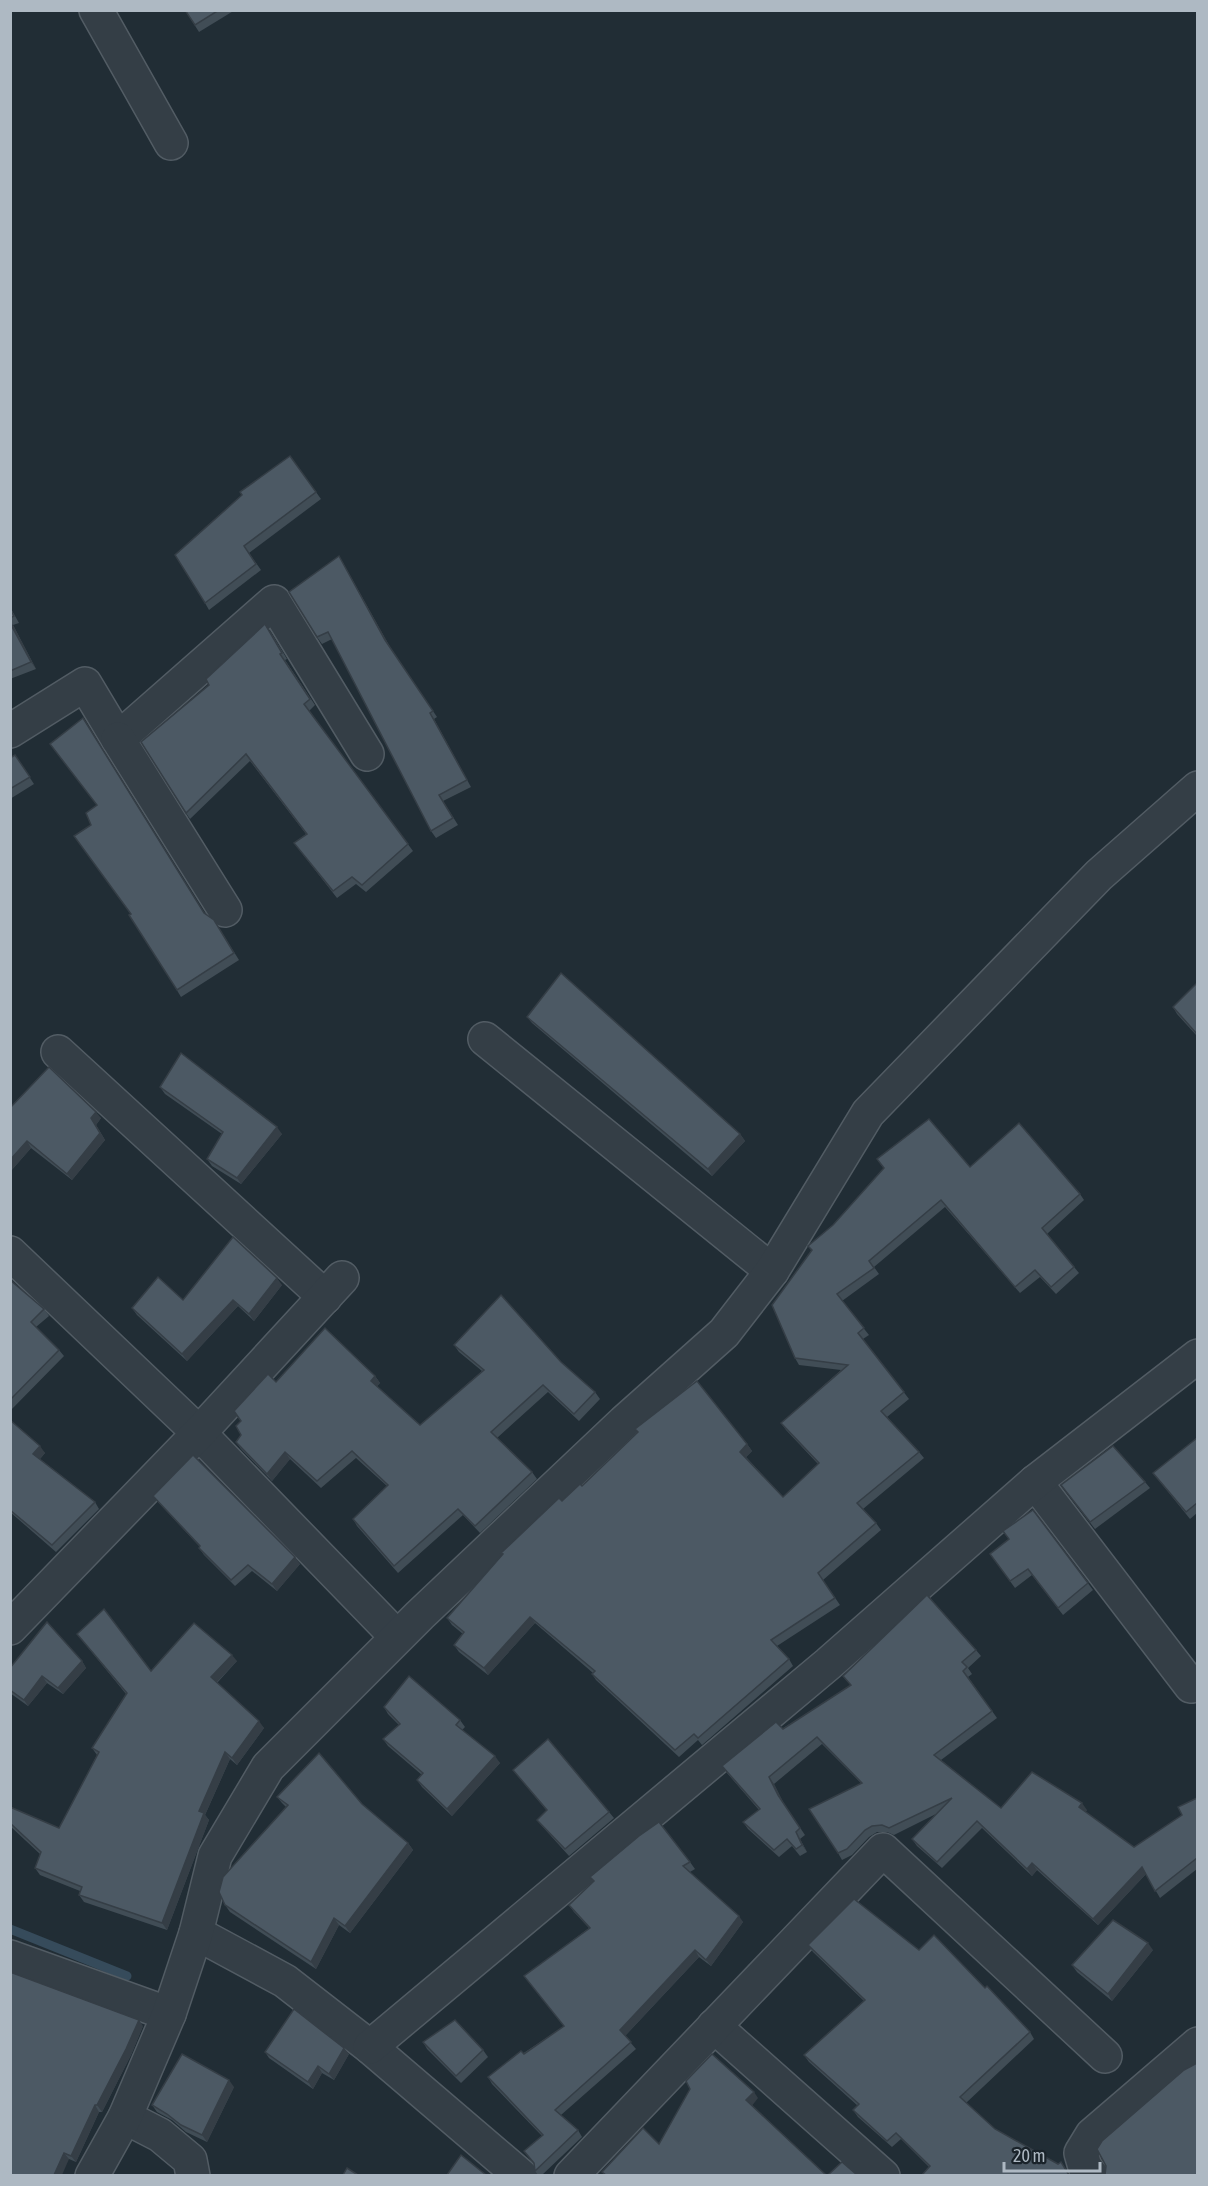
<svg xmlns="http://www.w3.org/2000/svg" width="1208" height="2186" font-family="'Asap Condensed',sans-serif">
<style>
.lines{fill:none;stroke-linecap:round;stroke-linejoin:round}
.stream{stroke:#364b5b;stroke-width:9}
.minor-casing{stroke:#525c64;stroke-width:36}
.minor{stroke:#343e46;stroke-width:33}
.wall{fill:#414d56}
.shaded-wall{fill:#353e46}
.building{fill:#4c5964;stroke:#353e46;stroke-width:1.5}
</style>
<rect width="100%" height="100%" fill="#212d35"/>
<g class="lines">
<polyline class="stream" points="10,1929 127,1976"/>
<defs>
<g id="minor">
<polyline points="96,10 171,143"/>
<polyline points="10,731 85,684 118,739 274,602 367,754"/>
<polyline points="118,739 225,910"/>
<polyline points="485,1039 772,1271"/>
<polyline points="58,1052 325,1297"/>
<polyline points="10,1253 199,1433 397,1637"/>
<polyline points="1035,1482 1191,1686 1198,1681"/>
<polyline points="10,1628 199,1433 342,1278"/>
<polyline points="196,1933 285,1981 370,2047 521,2176"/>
<polyline points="10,1957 169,2014"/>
<polyline points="714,2026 883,2176"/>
<polyline points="370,2047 828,1664 1035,1482 1198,1356"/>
<polyline points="125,2117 160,2135 190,2160 193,2176"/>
<polyline points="92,2176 125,2117 169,2014 196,1933 215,1856 268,1767 420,1615 624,1422 724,1333 772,1271 868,1113 1099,875 1198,788"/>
<polyline points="571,2176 883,1850 1105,2056"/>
<polyline points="1092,2176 1085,2167 1081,2153 1092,2135 1198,2044"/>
</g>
</defs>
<use href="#minor" class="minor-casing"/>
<use href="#minor" class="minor"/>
</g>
<g class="wall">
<polygon points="185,10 235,10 199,32"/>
<polygon points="290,456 321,499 249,553 261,570 209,610 205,603"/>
<polygon points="343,563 390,647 437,717 434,719 471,787 443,801 458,825 436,838 431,831 332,639 322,644 317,637"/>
<polygon points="10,607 19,623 13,625 36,669 10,679"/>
<polygon points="270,631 287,659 285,660 315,705 309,711 413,851 366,892 356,884 337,898 294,843 306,834 250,761 190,819 186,813 209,685"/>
<polygon points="15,755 34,784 10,799 10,758"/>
<polygon points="91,825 214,920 239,960 181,997 131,914"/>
<polygon points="1197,983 1197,1036 1177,1014 1173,1007"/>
<polygon points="527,1017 740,1134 745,1141 712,1176 532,1023"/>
<polygon points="160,1087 282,1134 241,1184 212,1166 207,1159 222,1134 165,1094"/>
<polygon points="10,1108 101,1118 96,1125 105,1140 72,1180 31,1148 10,1172"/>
<polygon points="877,1159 970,1167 1080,1194 1084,1200 1047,1234 1079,1273 1056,1294 1040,1277 1020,1293 945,1207 874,1267 879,1274 842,1301 869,1335 863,1339 909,1399 887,1417 919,1452 924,1458 863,1509 876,1523 881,1530 823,1580 840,1605 777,1646 789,1659 793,1666 702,1745 698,1740 679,1757 596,1680 592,1674 593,1673 535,1623 488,1675 459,1652 454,1645 463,1634 452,1625 447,1618 562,1501 582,1486 747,1444 752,1451 746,1457 783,1497 818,1464 786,1430 781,1423 841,1370 799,1365 795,1358 811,1250 808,1246 833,1225 884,1169"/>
<polygon points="10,1280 44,1309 49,1316 36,1327 59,1350 64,1356 10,1411"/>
<polygon points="282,1285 254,1321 238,1306 187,1361 137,1315 132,1308"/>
<polygon points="454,1345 561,1362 595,1392 600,1399 579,1421 548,1392 497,1438 532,1472 537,1479 480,1533 463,1515 398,1573 357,1526 353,1519 387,1486 356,1458 321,1488 290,1459 272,1481 241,1449 236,1442 241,1435 241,1421 276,1382 375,1376 380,1383 377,1386 420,1425 482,1371 459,1352"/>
<polygon points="10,1420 45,1453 40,1459 95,1502 99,1509 56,1552 10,1512"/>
<polygon points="1197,1438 1197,1513 1190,1519 1153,1473"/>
<polygon points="1145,1482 1150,1488 1095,1529 1061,1485"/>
<polygon points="153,1496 300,1564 277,1591 252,1571 235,1586 204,1555 199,1548 200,1547 158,1502"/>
<polygon points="1033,1510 1093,1590 1063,1615 1032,1575 1015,1588 990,1554 1009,1539 1003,1531"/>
<polygon points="77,1634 151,1671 237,1661 217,1683 264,1728 237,1765 230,1759 205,1815 209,1820 167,1930 84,1902 79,1895 80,1891 40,1875 35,1868 40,1854 10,1826 10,1807 59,1828 97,1755 92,1748 126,1694"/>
<polygon points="976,1650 981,1656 968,1668 972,1674 968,1677 997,1718 941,1760 1001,1808 1087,1810 1085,1812 1134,1847 1182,1815 1197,1798 1197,1869 1160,1898 1146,1874 1098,1925 1037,1870 1032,1876 982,1828 942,1868 917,1846 912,1839 936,1814 894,1835 887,1832 877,1832 869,1837 852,1855 842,1860 838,1853 861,1783 822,1744 774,1784 783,1802 805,1835 800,1839 807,1852 800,1856 792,1846 779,1857 748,1829 743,1822 759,1810 727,1773 722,1766 851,1686 843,1676"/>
<polygon points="82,1661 86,1668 63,1694 47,1683 28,1706 10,1693 10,1668"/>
<polygon points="384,1707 460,1720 465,1727 462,1730 500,1763 452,1816 422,1787 417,1780 422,1775 388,1746 383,1739 399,1725 388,1714"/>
<polygon points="513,1770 609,1812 614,1818 569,1856 542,1826 537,1820 547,1811"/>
<polygon points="277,1797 362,1804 408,1843 413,1850 350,1933 339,1925 316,1969 230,1912 225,1905 286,1807 282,1803"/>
<polygon points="690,1862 695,1869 690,1872 743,1922 711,1966 699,1957 625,2036 636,2049 561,2115 578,2130 582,2137 542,2175 538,2175 535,2171 534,2164 524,2151 542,2136 492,2084 488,2077 564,2026 524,1976 589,1928 574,1912 569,1905 594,1882 590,1877"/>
<polygon points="808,1945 919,1950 985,1988 1030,2032 1034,2039 966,2103 995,2129 1058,2164 1061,2162 1066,2169 929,2167 901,2139 892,2147 858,2117 853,2110 858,2106 809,2062 804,2055 864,2001 813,1952"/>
<polygon points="1153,1950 1112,2001 1077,1972 1072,1965"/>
<polygon points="143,2026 131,2055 102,2112 99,2112 76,2162 69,2159 10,2175"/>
<polygon points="423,2042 483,2050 488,2057 461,2083 427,2049"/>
<polygon points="265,2052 349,2054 334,2080 322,2073 313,2089 269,2058"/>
<polygon points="234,2087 207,2142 186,2132 172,2120 157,2112 152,2105"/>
</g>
<g class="shaded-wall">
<polygon points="339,556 343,563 390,647 437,717 385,640"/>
<polygon points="10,622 13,625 36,669 31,662"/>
<polygon points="430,713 434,719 471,787 467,780"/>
<polygon points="96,1112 101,1118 96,1125 105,1140 72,1180 67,1174 91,1118"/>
<polygon points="277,1127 282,1134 241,1184 237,1178"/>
<polygon points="740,1134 745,1141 712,1176 708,1169"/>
<polygon points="27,1141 31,1148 10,1172 10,1160"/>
<polygon points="277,1278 282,1285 254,1321 249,1314"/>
<polygon points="233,1300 238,1306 187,1361 182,1354"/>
<polygon points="375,1376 380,1383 376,1387 371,1381"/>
<polygon points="747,1444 752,1451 745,1458 740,1452"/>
<polygon points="40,1446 45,1453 38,1461 33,1454"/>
<polygon points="285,1452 290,1459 272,1481 267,1474"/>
<polygon points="295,1557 300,1564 277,1591 272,1584"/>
<polygon points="530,1617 535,1623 488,1675 484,1668"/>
<polygon points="232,1655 237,1661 215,1684 211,1677"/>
<polygon points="82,1661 86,1668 63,1694 58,1688"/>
<polygon points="42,1676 47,1683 28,1706 24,1700"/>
<polygon points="259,1721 264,1728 237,1765 232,1758"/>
<polygon points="225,1752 230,1759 205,1815 209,1820 167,1930 162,1923 199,1811"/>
<polygon points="495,1756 500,1763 452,1816 447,1809"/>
<polygon points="769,1777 774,1784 783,1802 805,1835 778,1795"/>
<polygon points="1082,1803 1087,1810 1083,1814 1079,1807"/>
<polygon points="796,1832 800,1839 807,1852 802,1845"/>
<polygon points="408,1843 413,1850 350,1933 345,1926"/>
<polygon points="1032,1863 1037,1870 1032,1876 1027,1869"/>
<polygon points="1142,1867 1146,1874 1098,1925 1093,1919"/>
<polygon points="739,1916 743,1922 711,1966 706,1960"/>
<polygon points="334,1918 339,1925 316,1969 311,1962"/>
<polygon points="1148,1943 1153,1950 1112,2001 1108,1994"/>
<polygon points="695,1950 699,1957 624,2037 620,2030"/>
<polygon points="139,2020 143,2026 131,2055 102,2112 97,2105"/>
<polygon points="344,2048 349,2054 334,2080 329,2074"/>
<polygon points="318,2066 322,2073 313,2089 308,2082"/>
<polygon points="229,2080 234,2087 207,2142 202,2135"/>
<polygon points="754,2092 758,2098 751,2107 746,2100"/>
<polygon points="95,2105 99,2112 76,2162 71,2156"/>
<polygon points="64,2153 69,2159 62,2175 54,2175"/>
</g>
<g class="building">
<polygon points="185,10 219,10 195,25"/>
<polygon points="290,456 316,492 244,546 256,564 205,603 175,555 242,495 240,492"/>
<polygon points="339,556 385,640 433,711 430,713 467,780 439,795 453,818 431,831 328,632 317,637 289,592"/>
<polygon points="10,609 14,616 10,618"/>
<polygon points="10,623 31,662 10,671"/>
<polygon points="265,624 282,653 280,654 310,699 304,704 408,844 362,885 352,877 333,891 294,843 307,834 246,754 186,813 141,742 209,685 206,679"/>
<polygon points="83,718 204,913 214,920 234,953 177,990 129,915 131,914 74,836 91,825 86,813 97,805 50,744"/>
<polygon points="15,755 30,777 10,789 10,758"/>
<polygon points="561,973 740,1134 708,1169 527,1017"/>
<polygon points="1197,983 1197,1034 1173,1007"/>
<polygon points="181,1053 277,1127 237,1178 207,1159 223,1132 160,1087"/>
<polygon points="49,1067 96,1112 91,1118 100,1133 67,1174 27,1141 10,1160 10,1108"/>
<polygon points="929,1119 970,1167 1019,1123 1080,1194 1042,1228 1074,1267 1051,1287 1035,1270 1015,1287 941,1200 869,1261 874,1268 837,1294 864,1328 858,1333 904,1392 881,1411 919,1452 857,1503 876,1523 818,1573 835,1598 771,1640 789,1659 698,1738 694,1734 675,1750 592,1674 595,1671 530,1617 484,1668 454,1645 464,1632 447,1618 503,1554 501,1553 559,1498 562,1501 580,1484 582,1486 638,1432 635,1429 697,1381 747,1444 740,1452 783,1497 819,1463 781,1423 848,1365 795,1358 772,1305 812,1250 808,1246 833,1225 884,1168 877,1159"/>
<polygon points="233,1237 277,1278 249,1314 233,1300 182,1354 132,1308 158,1277 183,1300"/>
<polygon points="10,1280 44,1309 31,1322 59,1350 10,1400"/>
<polygon points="501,1295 561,1362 595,1392 574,1414 543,1385 491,1432 532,1472 475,1526 458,1509 394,1566 353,1519 388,1485 352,1451 317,1481 285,1452 267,1474 236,1442 241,1435 236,1426 241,1421 234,1411 268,1374 276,1382 325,1328 375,1376 371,1381 420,1425 484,1370 454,1345"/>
<polygon points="10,1420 40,1446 33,1454 95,1502 52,1545 10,1510"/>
<polygon points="1197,1438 1197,1503 1186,1512 1153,1473"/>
<polygon points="1113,1446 1145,1482 1090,1522 1061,1485"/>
<polygon points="193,1455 295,1557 272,1584 248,1565 231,1580 199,1548 200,1546 153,1496"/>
<polygon points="1033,1510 1088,1583 1058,1608 1028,1569 1010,1581 990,1554 1009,1539 1003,1531"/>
<polygon points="927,1595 976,1650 962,1662 967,1667 963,1671 992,1711 934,1755 1001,1808 1032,1772 1082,1803 1079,1807 1134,1847 1182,1815 1178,1807 1197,1798 1197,1858 1155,1891 1142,1867 1093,1919 1032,1863 1027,1869 977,1821 937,1862 912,1839 952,1798 889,1828 882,1825 872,1826 865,1830 847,1849 838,1853 809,1809 862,1783 817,1737 769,1777 778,1795 800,1828 796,1832 802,1845 796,1849 787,1839 774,1850 743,1822 760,1809 722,1766 776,1722 783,1729 851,1685 843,1676"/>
<polygon points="104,1609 151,1671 194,1623 232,1655 211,1677 259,1721 232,1758 225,1752 199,1811 204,1813 162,1923 79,1895 82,1887 35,1868 41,1852 10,1823 10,1807 59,1828 99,1752 92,1748 127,1693 77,1634"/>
<polygon points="47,1622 82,1661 58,1688 42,1676 24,1700 10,1690 10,1668"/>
<polygon points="409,1676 460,1720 456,1725 495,1756 447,1809 417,1780 423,1773 383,1739 400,1724 384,1707"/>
<polygon points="548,1739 609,1812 565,1849 537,1820 547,1810 513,1770"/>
<polygon points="319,1753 362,1804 408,1843 345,1926 334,1918 311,1962 225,1905 219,1892 223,1877 288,1805 277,1797"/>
<polygon points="659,1822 690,1862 683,1866 739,1916 706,1960 695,1950 620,2030 631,2042 555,2110 578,2130 535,2171 534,2163 524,2151 543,2135 488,2077 521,2051 524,2054 564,2026 524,1976 590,1928 569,1905 594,1881 590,1877 639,1836"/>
<polygon points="854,1899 919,1950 934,1935 985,1988 987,1986 1030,2032 960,2097 995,2129 1058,2164 1061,2162 1069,2175 922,2175 930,2166 896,2133 887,2141 853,2110 859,2104 804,2055 865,2000 808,1945"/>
<polygon points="1113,1920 1148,1943 1108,1994 1072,1965"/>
<polygon points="10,1972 139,2020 126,2049 97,2105 95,2105 71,2156 64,2153 54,2175 10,2175"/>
<polygon points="294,2009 344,2048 329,2074 318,2066 308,2082 265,2052"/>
<polygon points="455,2020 483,2050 456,2076 423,2042"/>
<polygon points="182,2054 229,2080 202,2135 181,2125 167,2114 152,2105"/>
<polygon points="712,2054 754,2092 746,2100 826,2175 606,2175 602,2172 643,2128 659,2144 690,2089 686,2081"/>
<polygon points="1197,2063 1197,2175 1105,2175 1106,2166 1097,2149 1102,2141 1184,2070"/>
<polygon points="461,2155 486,2175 447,2175"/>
<polygon points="842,2162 857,2175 828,2175"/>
<polygon points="347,2168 358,2175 343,2175"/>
</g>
<rect width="1208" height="2186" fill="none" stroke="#aeb9c3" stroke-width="24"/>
<path d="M1004 2162v9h96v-9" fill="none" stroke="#aeb9c3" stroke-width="3"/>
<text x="1013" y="2162" font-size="18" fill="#aeb9c3" stroke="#1a232a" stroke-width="4.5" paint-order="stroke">20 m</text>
</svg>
